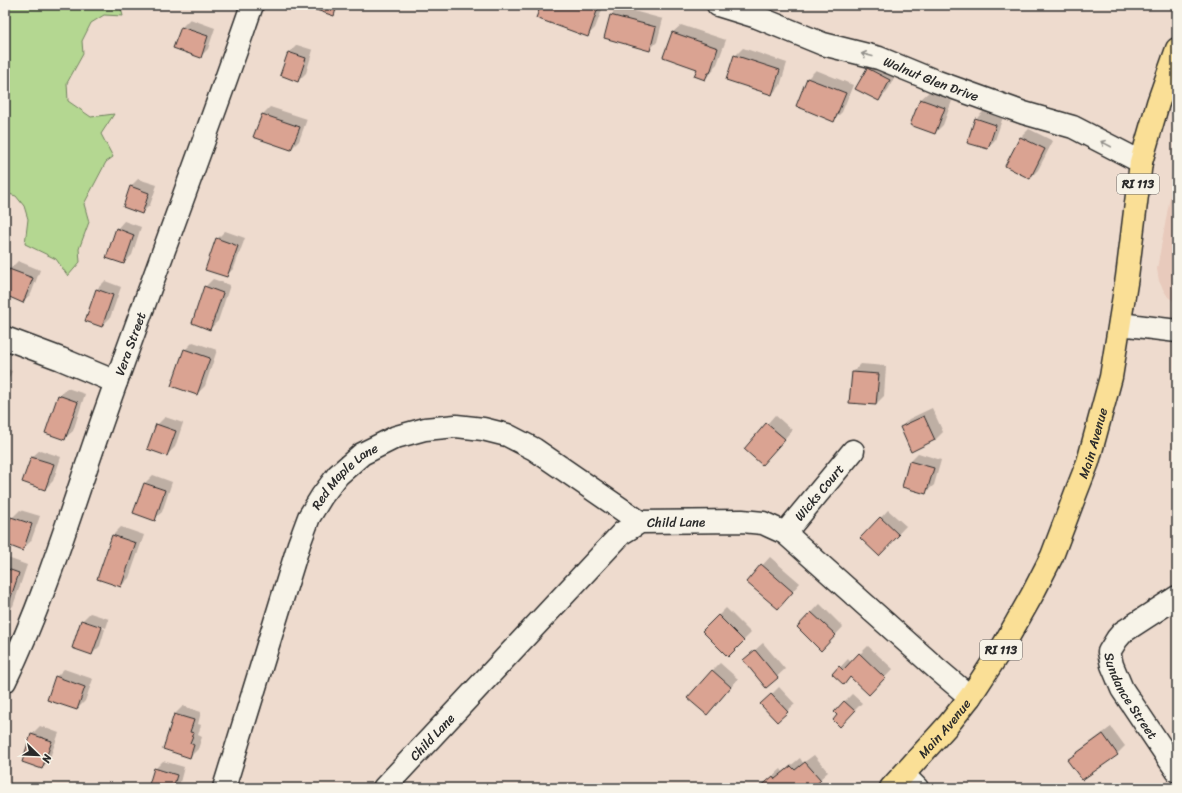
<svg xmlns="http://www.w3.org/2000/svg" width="1182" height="793" font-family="Sriracha,sans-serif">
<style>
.built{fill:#e8cabc}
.green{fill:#b4d791;stroke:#70815e}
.shadow{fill:#0003}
.building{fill:#daa392;stroke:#2b2b2b}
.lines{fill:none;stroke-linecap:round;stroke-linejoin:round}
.minor-casing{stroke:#2b2b2b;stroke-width:25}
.major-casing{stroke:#2b2b2b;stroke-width:25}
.minor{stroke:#f7f3e8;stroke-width:22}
.major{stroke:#fadf96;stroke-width:22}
.oneway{stroke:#918f8a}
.labels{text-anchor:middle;stroke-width:4;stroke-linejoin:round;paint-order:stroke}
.shield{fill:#f7f3e8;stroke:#686764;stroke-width:1}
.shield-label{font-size:12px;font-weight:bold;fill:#2b2b2b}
.street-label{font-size:13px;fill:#2b2b2b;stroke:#f7f3e8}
</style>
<rect width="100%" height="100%" fill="#eedbce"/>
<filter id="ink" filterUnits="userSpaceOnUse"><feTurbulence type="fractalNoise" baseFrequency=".025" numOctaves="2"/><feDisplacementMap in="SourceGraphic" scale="8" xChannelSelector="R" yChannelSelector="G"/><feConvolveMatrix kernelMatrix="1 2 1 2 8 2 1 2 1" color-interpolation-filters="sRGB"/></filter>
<g filter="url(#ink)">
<polygon class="built" points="1177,158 1177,304 1168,297 1163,289 1159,281 1157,269"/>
<polygon class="green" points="5,5 120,5 123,16 104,15 91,23 82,41 83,54 67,83 68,101 91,117 114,114 101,134 113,157 106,162 84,204 89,222 79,249 80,262 68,276 56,259 25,244 28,219 24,206 16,196 5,193"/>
<g class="shadow">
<polygon points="210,5 220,5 218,8"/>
<polygon points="304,5 342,5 333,15"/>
<polygon points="542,5 604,5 595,28 587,36"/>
<polygon points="619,7 663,19 657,42 649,50 605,38 611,15"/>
<polygon points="190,19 215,28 208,49 200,57 182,27"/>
<polygon points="681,25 726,40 717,64 714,67 713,71 705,79 673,32"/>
<polygon points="297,45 313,50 306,73 298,81 289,53"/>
<polygon points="743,48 787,63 780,86 772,94 735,56"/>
<polygon points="875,60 897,72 887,92 879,100 867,68"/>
<polygon points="816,70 853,85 842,112 834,120 808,78"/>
<polygon points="929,92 952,101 943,125 935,133 921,99"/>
<polygon points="270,107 307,119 299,141 291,149 262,115"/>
<polygon points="984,111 1003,117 995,140 987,148 976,119"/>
<polygon points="1029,129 1053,141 1038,170 1030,178 1006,166 1021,137"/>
<polygon points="138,179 157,185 150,205 142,213 130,187"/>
<polygon points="124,221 141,227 132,255 124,263 117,229"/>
<polygon points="225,231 245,238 234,268 226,276 217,239"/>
<polygon points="18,261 40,270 31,294 23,301 5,294 5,281 10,269"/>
<polygon points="213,279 230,285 218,321 210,329 205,287"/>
<polygon points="105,281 121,287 110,318 102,326 97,289"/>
<polygon points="193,342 217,350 205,386 197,394 185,350"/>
<polygon points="861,364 886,366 884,396 876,404 853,372"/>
<polygon points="5,368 12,371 5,388"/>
<polygon points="67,388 85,394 73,431 65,438 59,396"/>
<polygon points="932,408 943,432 935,440 901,427 909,419"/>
<polygon points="775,415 792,430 770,456 745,449"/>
<polygon points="165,417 183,423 175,447 167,455 157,425"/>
<polygon points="40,450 61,457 53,481 45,489 32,457"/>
<polygon points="918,453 941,460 934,485 926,492 903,486 910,461"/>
<polygon points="153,475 172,482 162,512 154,519 145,483"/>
<polygon points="20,510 40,516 31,541 23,549 5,543 5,537 12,518"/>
<polygon points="888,510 906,526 887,546 862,538"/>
<polygon points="121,527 144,535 129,578 121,586 99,578 113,535"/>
<polygon points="5,557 27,565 13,606 5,614"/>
<polygon points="770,557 800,583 785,600 748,581"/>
<polygon points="820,604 843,627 829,642 798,627"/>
<polygon points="726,608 751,633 728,656 703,631"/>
<polygon points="90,613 109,619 106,628 85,621 85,623 105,629 100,646 92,654 82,621"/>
<polygon points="763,643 785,669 766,687 744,660"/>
<polygon points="868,646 893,669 869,694 851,676 834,674 848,659 851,663"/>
<polygon points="720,663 738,679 715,706 712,671"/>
<polygon points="64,669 93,679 85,701 77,709 56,677"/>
<polygon points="779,687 795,704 787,711 762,704"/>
<polygon points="852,694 862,703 848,717 839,715 844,702"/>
<polygon points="183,706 201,712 198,724 201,725 198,735 202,737 198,749 190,757 175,714"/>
<polygon points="40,726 59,733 49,760 42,768 23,761 32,734"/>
<polygon points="1111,727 1125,746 1117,754 1082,779 1069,760 1077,752"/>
<polygon points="814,755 828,772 810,788 797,788 795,785 793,788 760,788 781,769 783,772 800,758 803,763"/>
<polygon points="163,761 184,767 179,786 183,788 149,788 155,769"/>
<polygon points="1038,783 1041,788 1030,788"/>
</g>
<g class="building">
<polygon points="301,5 337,5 334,16"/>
<polygon points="541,5 599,5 588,37 536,18"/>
<polygon points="610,15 656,27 650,51 604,38"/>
<polygon points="181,27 208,36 201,58 173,48"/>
<polygon points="672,32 718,48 710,73 708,73 705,80 694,76 697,69 663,57"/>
<polygon points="288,52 306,58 298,82 280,75"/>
<polygon points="734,55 780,70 772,95 726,80"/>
<polygon points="867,68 890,80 879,101 855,89"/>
<polygon points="807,78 846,93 834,122 796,106"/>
<polygon points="920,99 945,108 935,134 910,125"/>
<polygon points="262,114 300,127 291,150 253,137"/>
<polygon points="975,118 996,125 988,149 967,143"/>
<polygon points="1020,137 1045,149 1030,179 1005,166"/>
<polygon points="130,186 149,193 142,214 123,207"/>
<polygon points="116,228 134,235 124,264 106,258"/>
<polygon points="216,238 238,246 227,277 205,270"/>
<polygon points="9,269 33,278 23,303 5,295 5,278"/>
<polygon points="204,286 223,293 210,330 192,323"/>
<polygon points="96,289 113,295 102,327 85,321"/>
<polygon points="184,349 210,358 197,395 171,386"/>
<polygon points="852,372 879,374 876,405 849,403"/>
<polygon points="58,395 78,402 65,440 45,433"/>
<polygon points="924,416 935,440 911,452 900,427"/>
<polygon points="766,423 785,439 762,465 744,449"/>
<polygon points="156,424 176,431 167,456 147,449"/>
<polygon points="31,457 54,464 45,490 22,482"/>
<polygon points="909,461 934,468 926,494 902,487"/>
<polygon points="144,483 165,490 155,521 133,513"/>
<polygon points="11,517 32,524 23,551 5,544 5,534"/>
<polygon points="880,517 899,535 879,556 860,538"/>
<polygon points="112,535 136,543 121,587 97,579"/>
<polygon points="761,564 793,592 778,609 746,582"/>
<polygon points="5,568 19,573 5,615"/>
<polygon points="811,612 836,635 821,651 797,627"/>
<polygon points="718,615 744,641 728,657 702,631"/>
<polygon points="81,620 102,627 92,655 72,648"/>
<polygon points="755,650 778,678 766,688 743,660"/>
<polygon points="859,653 885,678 869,695 850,677 844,685 832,674 839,666 843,670"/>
<polygon points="712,670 731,687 707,715 687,698"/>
<polygon points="55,676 85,687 77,710 47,700"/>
<polygon points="771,694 788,712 777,722 760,704"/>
<polygon points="844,701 855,711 840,727 833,720 837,715 834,712"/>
<polygon points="174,714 194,720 190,732 194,733 190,743 194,745 190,758 163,749"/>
<polygon points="31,734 52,741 42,769 22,762"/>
<polygon points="1103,734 1118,755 1082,780 1067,760"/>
<polygon points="805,762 821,780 812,788 796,788 795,786 792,788 759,788 773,776 775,779 791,766 795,770"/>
<polygon points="154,768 177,775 173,788 148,788"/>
</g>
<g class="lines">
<defs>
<g id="minor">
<path id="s1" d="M 718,5 L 757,17 L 823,44 L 879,58 L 935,81 L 1024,113 L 1073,127 L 1141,162"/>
<polyline points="1120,324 1177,331"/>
<polyline points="5,338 61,359 116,382"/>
<path id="s2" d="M 785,533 L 853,451"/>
<path id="s3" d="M 1177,597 L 1123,632 L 1117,639 L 1109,652 L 1112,665 L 1122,689 L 1177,771"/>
<path id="s4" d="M 5,681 C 47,595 74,500 106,410 C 154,275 205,141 252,5"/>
<polyline points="904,775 917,788"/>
<path id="s5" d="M 224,788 L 299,544 L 309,517 L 322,496 L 338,475 L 362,454 L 396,437 L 425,429 L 456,426 L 483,429 L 507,435 L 534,449 L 640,522"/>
<path id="s6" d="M 384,788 L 622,533 L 640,522 L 742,521 L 763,523 L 785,533 L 937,669 L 970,697"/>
</g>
<g id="major">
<path id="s7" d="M 891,788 L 948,725 L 970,697 L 1002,648 L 1032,595 L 1052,556 L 1077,490 L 1088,462 L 1111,377 L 1127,277 L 1141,162 L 1158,103 L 1177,49"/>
</g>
</defs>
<use href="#minor" class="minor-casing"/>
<use href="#major" class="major-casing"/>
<use href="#minor" class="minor"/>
<use href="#major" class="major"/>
</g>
<defs><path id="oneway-shaft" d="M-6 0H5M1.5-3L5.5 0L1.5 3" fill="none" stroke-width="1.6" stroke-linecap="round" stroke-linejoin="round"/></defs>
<g class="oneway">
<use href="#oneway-shaft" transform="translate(867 55) rotate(-166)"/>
<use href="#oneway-shaft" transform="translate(1106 144) rotate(-152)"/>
</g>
</g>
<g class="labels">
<g class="shield">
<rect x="1117" y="174" width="42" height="20" rx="3"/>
<rect x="980" y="640" width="42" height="20" rx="3"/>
</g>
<g class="shield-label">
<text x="1138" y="188">RI 113</text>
<text x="1001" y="654">RI 113</text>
</g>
<g class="street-label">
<text dy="5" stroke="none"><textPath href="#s1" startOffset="226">Walnut Glen Drive</textPath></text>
<text dy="5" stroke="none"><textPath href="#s4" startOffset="360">Vera Street</textPath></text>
<text dy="5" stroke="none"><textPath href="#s7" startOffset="404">Main Avenue</textPath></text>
<text dy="5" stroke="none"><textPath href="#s5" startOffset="339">Red Maple Lane</textPath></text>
<text dy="5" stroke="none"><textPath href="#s2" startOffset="53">Wicks Court</textPath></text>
<text dy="5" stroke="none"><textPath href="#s6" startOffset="406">Child Lane</textPath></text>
<text dy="5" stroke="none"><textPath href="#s3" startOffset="138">Sundance Street</textPath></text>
<text dy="5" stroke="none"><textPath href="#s7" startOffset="80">Main Avenue</textPath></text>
<text dy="5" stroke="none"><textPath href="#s6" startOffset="70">Child Lane</textPath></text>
</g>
</g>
<rect width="1182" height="793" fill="none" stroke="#f7f3e8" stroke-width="20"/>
<rect x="10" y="10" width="1162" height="773" fill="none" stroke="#2b2b2b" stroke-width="1.5" filter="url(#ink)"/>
<g transform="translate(38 755) rotate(113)" stroke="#f7f3e8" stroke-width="3" paint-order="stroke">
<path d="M0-3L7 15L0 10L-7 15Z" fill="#2b2b2b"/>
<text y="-6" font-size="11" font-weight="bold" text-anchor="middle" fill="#2b2b2b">N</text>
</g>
</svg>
